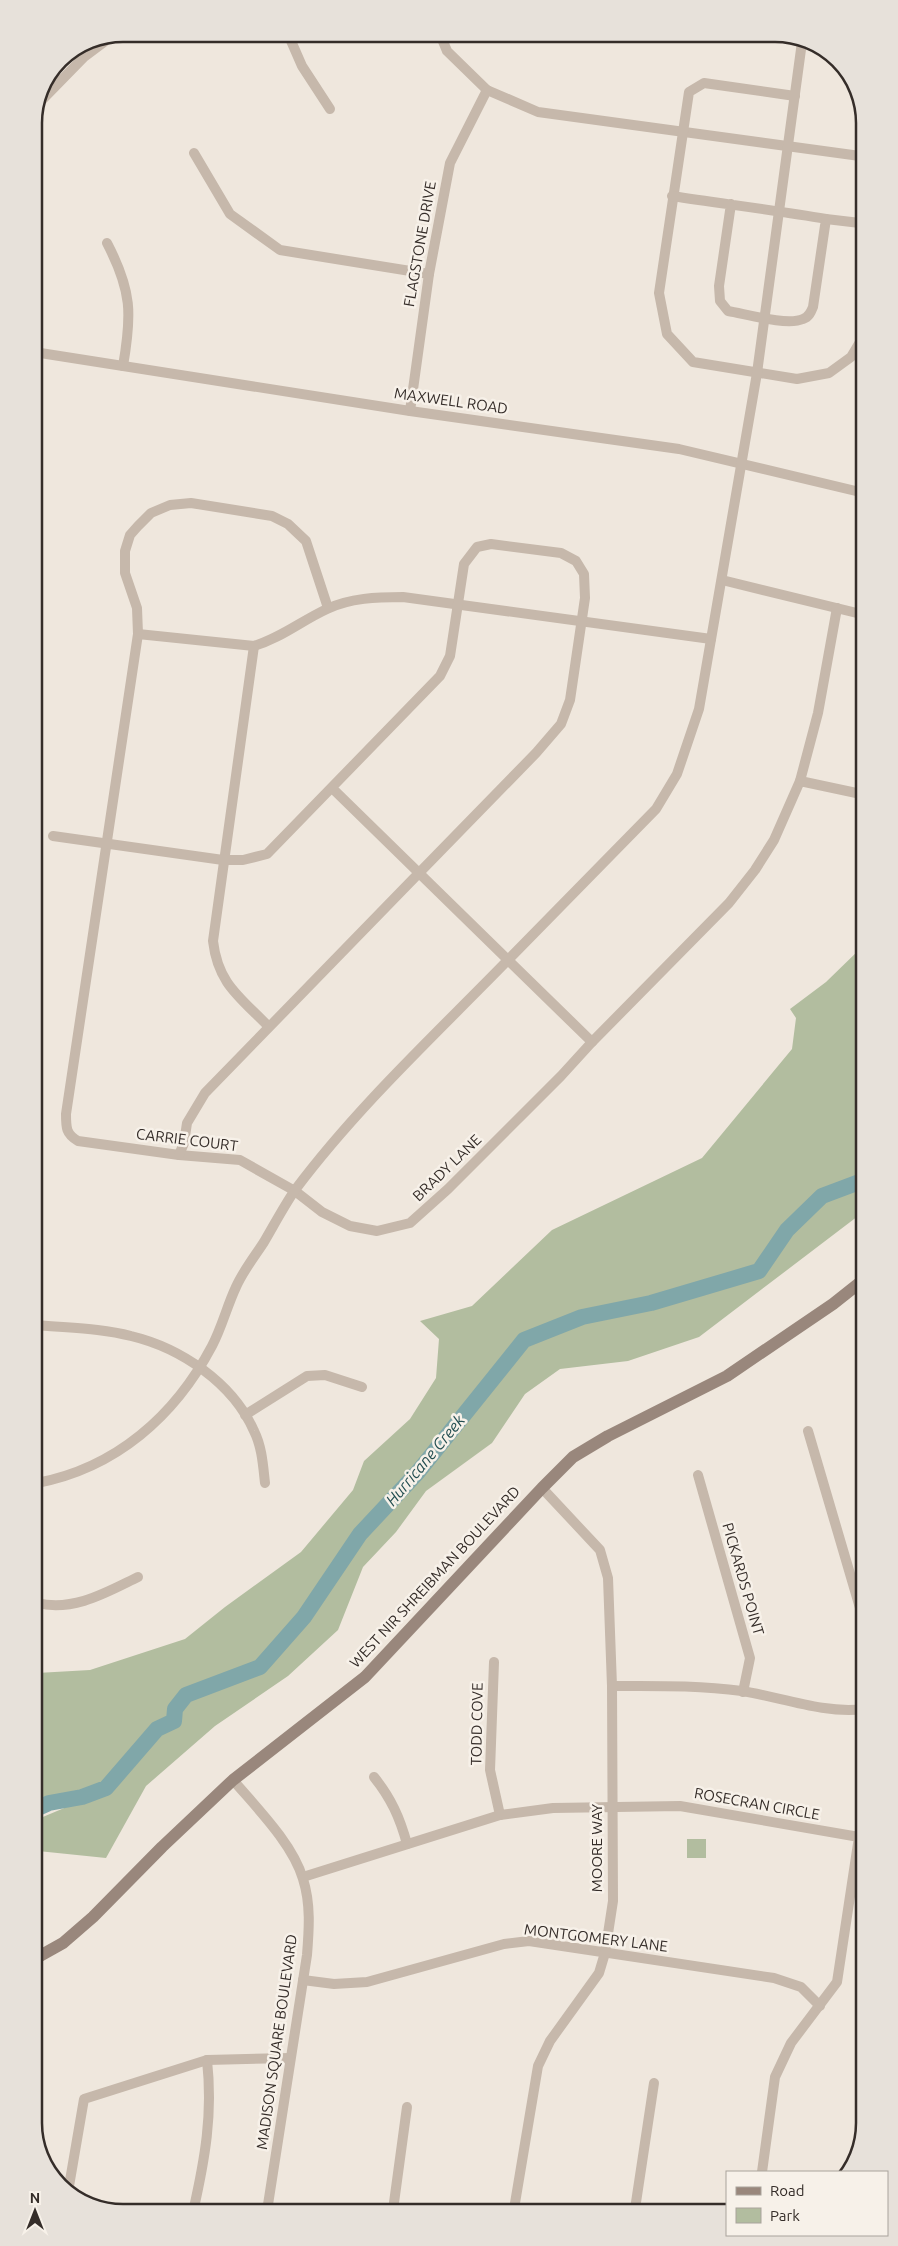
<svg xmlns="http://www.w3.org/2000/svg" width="898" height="2246" font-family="Ubuntu,sans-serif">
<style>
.green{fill:#b2bd9f}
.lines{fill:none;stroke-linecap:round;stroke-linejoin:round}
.river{stroke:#80a7a9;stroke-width:16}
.minor{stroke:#c6b8ab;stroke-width:10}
.secondary{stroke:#99877c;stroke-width:12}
.labels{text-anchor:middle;stroke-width:5;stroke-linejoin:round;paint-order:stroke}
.street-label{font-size:15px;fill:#352d29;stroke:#f7f1e9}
.water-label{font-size:16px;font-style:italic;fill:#234e51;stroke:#f7f1e9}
.rim{fill:none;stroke:#352d29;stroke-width:2.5}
</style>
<rect width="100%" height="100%" fill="#efe7dd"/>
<g class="green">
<polygon points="862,947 862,1213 699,1337 628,1361 560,1369 525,1394 492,1443 426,1491 396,1532 363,1567 338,1630 288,1676 215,1726 146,1786 106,1858 38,1851 38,1819 69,1806 62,1796 38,1801 37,1673 90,1670 185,1639 225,1607 301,1552 353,1490 364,1461 410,1419 436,1378 439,1339 420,1321 472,1306 552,1230 702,1158 792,1049 796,1018 790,1009 826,982"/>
<rect x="687" y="1839" width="19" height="19"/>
</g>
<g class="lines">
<polyline class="river" points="38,1808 49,1803 82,1797 106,1788 157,1729 174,1721 175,1709 186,1695 260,1667 304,1617 360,1534 418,1472 524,1340 582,1317 651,1303 759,1271 787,1230 822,1196 862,1181"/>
<g class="minor">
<polyline points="288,34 302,66 330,109"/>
<polyline points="440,34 447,51 487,90 538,112 860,156"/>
<polyline points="795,96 704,83 689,92 659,293 667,334 693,362 797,379 829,373 851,357 860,342"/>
<polyline points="42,100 84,57 112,36"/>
<polyline points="194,153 230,214 280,250 429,274"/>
<path d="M 672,196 C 724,204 775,210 826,219 L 813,307 C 811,312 809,317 803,319 C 787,326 746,314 728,311 L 720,301 L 719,286 L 731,204"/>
<polyline points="826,219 860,223"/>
<path d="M 107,243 C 132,291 132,314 123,366"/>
<polyline points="34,352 410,411 679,449 860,492"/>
<polyline points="410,411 429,274 450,163 487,90"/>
<polyline points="722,580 861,614"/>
<path d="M 328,608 L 306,541 L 288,524 L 272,516 L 191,503 L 170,505 L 151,513 L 138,526 L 130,535 L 125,551 L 125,573 L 137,608 L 138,634 L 66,1114 C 66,1128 66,1134 78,1141 L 179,1155 L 240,1160 L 295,1191 L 322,1212 L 350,1226 L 377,1231 L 410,1223 L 448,1189 L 561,1076 L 592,1042 L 729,903 L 755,870 L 774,840 L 800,781 L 861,794"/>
<path d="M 138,634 L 254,646 C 281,638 301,621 327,609 C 350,598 377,597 403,597 L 711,639"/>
<path d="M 254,646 L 213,941 C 218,984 240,997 268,1026"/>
<polyline points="800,781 818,713 837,608"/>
<polyline points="53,836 223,860 243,860 267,854 440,676 450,656 464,564 477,547 491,544 561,553 576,561 584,574 585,598 570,700 561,724 536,753 419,873 332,788"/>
<polyline points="592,1042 508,960 656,809 677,774 699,709 757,373 802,42"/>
<path d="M 37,1325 C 68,1328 101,1328 131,1336 C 181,1348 233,1383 254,1431 C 262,1447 263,1465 265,1483"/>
<polyline points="245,1415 307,1376 325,1375 362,1387"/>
<polyline points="808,1431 863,1618"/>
<polyline points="698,1475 750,1658 743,1692"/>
<path d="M 37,1483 C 116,1468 175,1416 212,1346 C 222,1327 227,1306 236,1287 C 243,1271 255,1256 264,1242 C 274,1225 284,1206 295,1190 C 358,1106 435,1035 508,960 L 419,873 L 205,1093 L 187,1123 L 184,1143 L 179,1155"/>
<path d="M 37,1603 C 74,1612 107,1592 138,1577"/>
<polyline points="494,1662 490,1770 500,1815"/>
<path d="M 612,1686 C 656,1686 698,1685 742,1691 C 780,1697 825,1714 863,1709"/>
<path d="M 374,1777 C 391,1798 400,1818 407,1844"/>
<path d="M 233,1780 C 256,1807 293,1844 303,1879 C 311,1904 309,1930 307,1955 L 267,2211"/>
<polyline points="303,1877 500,1815 553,1808 680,1806 859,1837 837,1982 791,2043 775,2077 762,2172"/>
<polyline points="303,1980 334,1984 367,1982 504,1944 529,1941 774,1978 801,1987 820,2006"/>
<polyline points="68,2192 84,2099 207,2060 290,2058"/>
<polyline points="514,2209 538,2066 550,2041 599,1973 605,1953 613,1901 612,1686 608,1578 600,1550 542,1488"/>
<polyline points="635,2209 654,2083"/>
<polyline points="393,2210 407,2107"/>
<path d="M 193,2212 C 205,2159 213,2114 207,2060"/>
</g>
<polyline class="secondary" points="38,1957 63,1943 93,1917 162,1847 233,1780 365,1677 542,1488 573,1457 608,1436 727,1376 833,1304 862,1281"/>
</g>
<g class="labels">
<g class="street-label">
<text transform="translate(420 244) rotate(-80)" y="5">FLAGSTONE DRIVE</text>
<text transform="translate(451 401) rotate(8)" y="5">MAXWELL ROAD</text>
<text transform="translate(187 1140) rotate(7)" y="5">CARRIE COURT</text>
<text transform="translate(447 1168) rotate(-44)" y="5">BRADY LANE</text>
<text transform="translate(435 1577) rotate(-47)" y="5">WEST NIR SHREIBMAN BOULEVARD</text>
<text transform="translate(743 1579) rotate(74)" y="5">PICKARDS POINT</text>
<text transform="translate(477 1724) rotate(-89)" y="5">TODD COVE</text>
<text transform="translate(757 1804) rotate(10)" y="5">ROSECRAN CIRCLE</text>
<text transform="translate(597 1848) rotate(-90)" y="5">MOORE WAY</text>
<text transform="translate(596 1938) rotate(7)" y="5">MONTGOMERY LANE</text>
<text transform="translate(277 2042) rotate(-82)" y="5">MADISON SQUARE BOULEVARD</text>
</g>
<g class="water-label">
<text transform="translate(425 1460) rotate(-50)" y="6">Hurricane Creek</text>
</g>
</g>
<path d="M0 0H898V2246H0ZM123 42H775A81 81 0 0 1 856 123V2123A81 81 0 0 1 775 2204H123A81 81 0 0 1 42 2123V123A81 81 0 0 1 123 42Z" fill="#e7e1da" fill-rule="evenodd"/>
<path class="rim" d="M123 42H775A81 81 0 0 1 856 123V2123A81 81 0 0 1 775 2204H123A81 81 0 0 1 42 2123V123A81 81 0 0 1 123 42Z"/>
<rect x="726" y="2171" width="162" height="65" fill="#f7f1e9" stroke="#a9a39c"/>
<rect x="736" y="2187" width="25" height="8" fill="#99877c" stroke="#a9a39c"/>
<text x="770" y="2196" font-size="15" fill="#352d29">Road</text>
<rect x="736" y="2208" width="25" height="15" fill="#b2bd9f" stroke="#a9a39c"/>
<text x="770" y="2221" font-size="15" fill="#352d29">Park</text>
<g transform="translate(35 2211)" stroke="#f7f1e9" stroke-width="4" paint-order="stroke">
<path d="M0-4L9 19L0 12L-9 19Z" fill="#352d29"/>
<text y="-8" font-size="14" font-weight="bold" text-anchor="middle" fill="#352d29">N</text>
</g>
</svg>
